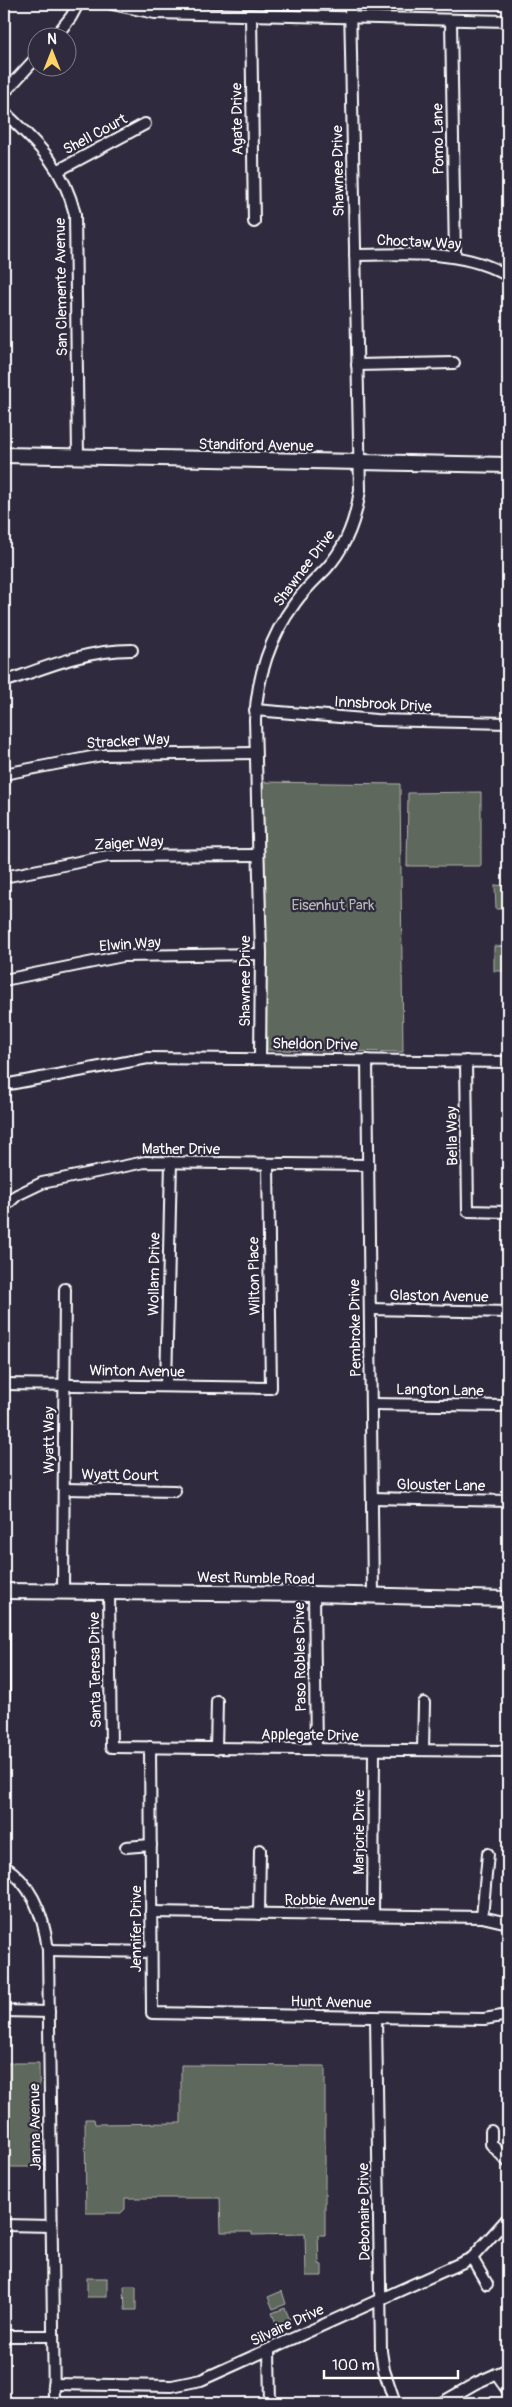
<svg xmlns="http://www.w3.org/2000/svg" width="512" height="2407" font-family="Pangolin,sans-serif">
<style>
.green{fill:#5f675b;stroke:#afb3ad}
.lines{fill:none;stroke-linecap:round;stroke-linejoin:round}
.street-casing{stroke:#fff;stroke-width:14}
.secondary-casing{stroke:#fff;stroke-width:18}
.street{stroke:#2f2a3d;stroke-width:10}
.secondary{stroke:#2f2a3d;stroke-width:14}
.labels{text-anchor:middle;stroke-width:4.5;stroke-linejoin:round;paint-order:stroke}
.street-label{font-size:15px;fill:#fff;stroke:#2f2a3d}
.park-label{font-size:15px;fill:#b7bbb5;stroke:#2f2a3d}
</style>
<rect width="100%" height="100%" fill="#2f2a3d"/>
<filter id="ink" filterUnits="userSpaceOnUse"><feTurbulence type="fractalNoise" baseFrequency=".02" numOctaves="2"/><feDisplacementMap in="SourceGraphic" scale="10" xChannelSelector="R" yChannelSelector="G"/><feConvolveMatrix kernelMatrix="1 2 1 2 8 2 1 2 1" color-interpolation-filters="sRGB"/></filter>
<g filter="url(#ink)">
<g class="green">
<polygon points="261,782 400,784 403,1052 267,1050"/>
<polygon points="481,792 481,866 407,866 408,793"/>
<polygon points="495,885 508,886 508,909 496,909"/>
<polygon points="494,946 508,947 508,971 494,971"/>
<polygon points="4,2063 39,2063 40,2167 4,2167"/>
<polygon points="181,2065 325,2066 325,2235 318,2235 319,2264 322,2265 322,2276 306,2276 305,2234 252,2235 252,2232 221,2232 220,2198 125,2198 125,2209 121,2213 86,2213 85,2119 94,2119 95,2124 181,2123"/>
<rect x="87" y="2278" width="20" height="19"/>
<polygon points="124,2286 136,2286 136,2310 125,2310"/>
<polygon points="282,2291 286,2304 273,2309 268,2297"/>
<polygon points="285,2308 290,2320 277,2326 272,2313"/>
</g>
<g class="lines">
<defs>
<g id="street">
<polyline points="112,4 155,13 508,21"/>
<polyline points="251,15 254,222"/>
<polyline points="451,20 455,257"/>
<polyline points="54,38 71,17 78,4"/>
<polyline points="4,93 38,56"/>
<path d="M 4,112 C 39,145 63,166 75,214 L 78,457"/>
<polyline points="59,170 145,124"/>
<path d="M 355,255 C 406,255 462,248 508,276"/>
<polyline points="357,365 454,363"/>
<path d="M 4,682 C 46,667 86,650 132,650"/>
<polyline points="255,710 376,720 508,723"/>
<polyline points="4,774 102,755 255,753"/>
<polyline points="4,877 108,856 257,855"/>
<polyline points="4,980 123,956 261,954"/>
<path d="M 260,1058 L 261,954 L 255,720 C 257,678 270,637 295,603 C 304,590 315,580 326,569 C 346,547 356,519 360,490 L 350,4"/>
<polyline points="367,1060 373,1596"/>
<polyline points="466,1061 468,1211 508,1212"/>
<polyline points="4,1085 148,1058 508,1062"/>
<polyline points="4,1207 17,1195 42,1183 145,1162 368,1165"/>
<polyline points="370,1309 508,1312"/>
<polyline points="4,1384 271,1388 268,1164"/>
<polyline points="166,1386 171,1162"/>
<polyline points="371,1404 508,1406"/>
<polyline points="64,1489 175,1491"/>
<polyline points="372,1498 508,1501"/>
<polyline points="63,1592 65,1289"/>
<polyline points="109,1592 111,1747 508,1751"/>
<polyline points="314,1594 316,1750"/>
<polyline points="4,1607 4,1744"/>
<polyline points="150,1747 152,2013 484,2019 508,2015"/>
<polyline points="216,1749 217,1701"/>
<polyline points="423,1750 424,1703"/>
<polyline points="126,1847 151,1845"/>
<path d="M 4,1866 C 32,1884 44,1917 48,1950 L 54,2403"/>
<polyline points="151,1912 482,1917 508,1923"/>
<polyline points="259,1914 260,1850"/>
<polyline points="373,1915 374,1751"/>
<polyline points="482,1917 488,1854"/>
<polyline points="48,1950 151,1952"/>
<polyline points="4,2011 49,2012"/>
<polyline points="376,2018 381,2351 384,2370 395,2403"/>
<polyline points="491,2131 491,2144 508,2162"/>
<polyline points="4,2225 51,2226"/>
<polyline points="472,2258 487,2284"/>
<polyline points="4,2336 52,2336"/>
<polyline points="269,2350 270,2403"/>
<polyline points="496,2374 508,2391"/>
<polyline points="53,2384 172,2386 201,2380 472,2258 508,2218"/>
<polyline points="441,2403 476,2383 508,2369"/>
</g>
<g id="secondary">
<polyline points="4,455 508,465"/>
<polyline points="4,1591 314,1594 508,1599"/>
</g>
</defs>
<use href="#street" class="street-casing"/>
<use href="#secondary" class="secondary-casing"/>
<use href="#street" class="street"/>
<use href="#secondary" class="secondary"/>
</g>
</g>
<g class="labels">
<g class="street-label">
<text transform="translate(237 119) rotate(-91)" y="5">Agate Drive</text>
<text transform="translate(95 134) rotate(-28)" y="5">Shell Court</text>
<text transform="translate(438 139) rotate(-91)" y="5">Pomo Lane</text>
<text transform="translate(338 171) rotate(-91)" y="5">Shawnee Drive</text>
<text transform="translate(419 242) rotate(3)" y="5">Choctaw Way</text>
<text transform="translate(61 287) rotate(-91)" y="5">San Clemente Avenue</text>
<text transform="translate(256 445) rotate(1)" y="5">Standiford Avenue</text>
<text transform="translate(304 568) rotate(-53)" y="5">Shawnee Drive</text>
<text transform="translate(383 704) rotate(3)" y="5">Innsbrook Drive</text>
<text transform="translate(128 741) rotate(-3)" y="5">Stracker Way</text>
<text transform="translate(129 843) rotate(-3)" y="5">Zaiger Way</text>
<text transform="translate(130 944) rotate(-4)" y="5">Elwin Way</text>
<text transform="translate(245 981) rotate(-90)" y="5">Shawnee Drive</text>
<text transform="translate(315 1044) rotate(1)" y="5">Sheldon Drive</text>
<text transform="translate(452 1136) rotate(-91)" y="5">Bella Way</text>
<text x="181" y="1154">Mather Drive</text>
<text transform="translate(154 1274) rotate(-89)" y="5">Wollam Drive</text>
<text transform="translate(254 1276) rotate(-91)" y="5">Wilton Place</text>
<text transform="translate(439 1296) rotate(1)" y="5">Glaston Avenue</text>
<text transform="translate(355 1328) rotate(-91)" y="5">Pembroke Drive</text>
<text transform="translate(137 1371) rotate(1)" y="5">Winton Avenue</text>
<text transform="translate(440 1390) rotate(1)" y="5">Langton Lane</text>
<text transform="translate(49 1440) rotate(-90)" y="5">Wyatt Way</text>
<text transform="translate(120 1475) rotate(1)" y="5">Wyatt Court</text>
<text transform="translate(441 1485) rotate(1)" y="5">Glouster Lane</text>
<text transform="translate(256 1578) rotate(1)" y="5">West Rumble Road</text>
<text transform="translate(300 1657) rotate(-91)" y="5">Paso Robles Drive</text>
<text transform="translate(95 1670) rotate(-91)" y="5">Santa Teresa Drive</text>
<text transform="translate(310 1735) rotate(1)" y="5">Applegate Drive</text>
<text transform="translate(359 1832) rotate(-90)" y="5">Marjorie Drive</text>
<text x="330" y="1905">Robbie Avenue</text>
<text transform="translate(136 1929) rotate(-90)" y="5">Jennifer Drive</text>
<text transform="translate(331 2002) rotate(1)" y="5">Hunt Avenue</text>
<text transform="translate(35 2127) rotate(-91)" y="5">Janna Avenue</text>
<text transform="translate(364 2212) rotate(-91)" y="5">Debonaire Drive</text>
<text transform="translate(287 2325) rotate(-25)" y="5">Silvaire Drive</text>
</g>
<g class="park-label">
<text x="333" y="910">Eisenhut Park</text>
</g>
</g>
<rect width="512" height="2407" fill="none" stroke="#2f2a3d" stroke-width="20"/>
<rect x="10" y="10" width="492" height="2387" fill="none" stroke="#fff" stroke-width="2" filter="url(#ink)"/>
<g transform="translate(52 52)"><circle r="24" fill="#2f2a3d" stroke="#827f8b"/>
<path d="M0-4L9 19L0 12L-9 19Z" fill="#ffd166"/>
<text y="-8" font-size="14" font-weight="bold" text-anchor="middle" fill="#ffffff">N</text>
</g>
<path d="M324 2370v8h134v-8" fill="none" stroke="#ffffff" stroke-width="2.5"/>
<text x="332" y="2370" font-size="15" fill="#ffffff" stroke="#2f2a3d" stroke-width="4" paint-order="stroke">100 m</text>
</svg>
